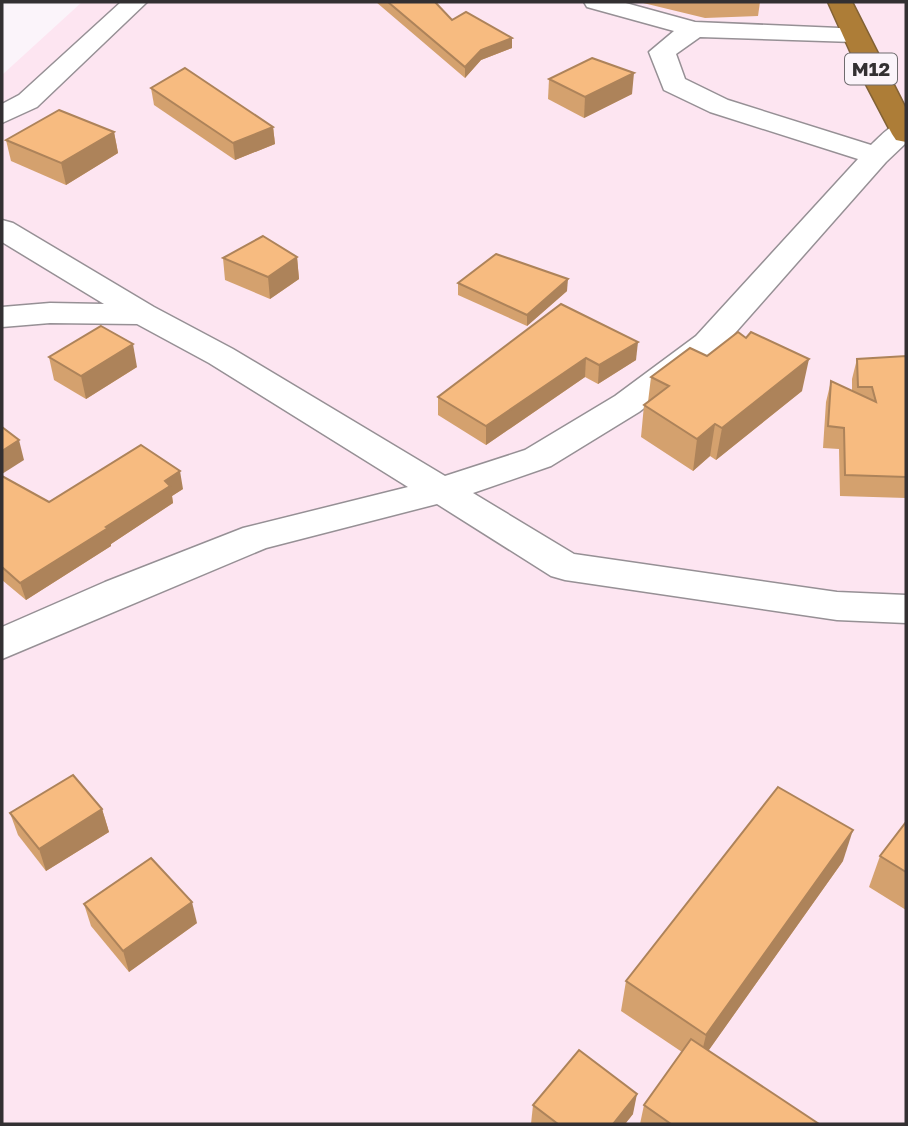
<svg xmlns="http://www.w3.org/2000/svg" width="908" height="1126" font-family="'Golos Text',sans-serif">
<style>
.industrial{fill:#fde5f1}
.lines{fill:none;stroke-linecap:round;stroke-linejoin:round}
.minor-casing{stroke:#969095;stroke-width:3}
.highway-casing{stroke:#826235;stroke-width:3}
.minor{fill:#fff;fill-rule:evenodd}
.highway{fill:#ad7d37;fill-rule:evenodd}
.wall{fill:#d4a16e}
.shaded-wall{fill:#ad835a}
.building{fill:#f7bb80;stroke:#ad835a;stroke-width:2}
.labels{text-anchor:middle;stroke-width:5;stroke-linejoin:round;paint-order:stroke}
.shield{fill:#fbf4fa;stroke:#6f6b6e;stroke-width:2}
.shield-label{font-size:19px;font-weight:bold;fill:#333032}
</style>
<rect width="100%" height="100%" fill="#fbf4fa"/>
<polygon class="industrial" points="82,2 906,2 906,1124 2,1124 2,75"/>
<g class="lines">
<defs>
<g id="minor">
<polygon points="121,2 147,2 37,107 2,123 2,104 19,95"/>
<path d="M 584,2 L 622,2 L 695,22 L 863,29 L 867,34 L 863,39 L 854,42 L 700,37 L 676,54 L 685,79 L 728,100 L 871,145 C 882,135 891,123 906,122 L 906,143 L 886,162 L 720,350 L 639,412 L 551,466 L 473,493 L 574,554 L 837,592 L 906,595 L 906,623 L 837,620 L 565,580 L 551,576 L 437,504 L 266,548 L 2,659 L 2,627 L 105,582 L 243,528 L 408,487 L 209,363 L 137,324 L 50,323 L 2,327 L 2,307 L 50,303 L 104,304 L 2,242 L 2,220 L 13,223 L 154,307 L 233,349 L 445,476 L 525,450 L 615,396 L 696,336 L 858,159 L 710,112 L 664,90 L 649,52 L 674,31 L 587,7 Z"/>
</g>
<polygon id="highway" points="828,2 852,2 906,109 906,142 896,140 892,134 859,71"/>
</defs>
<use href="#minor" class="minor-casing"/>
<use href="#highway" class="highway-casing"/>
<use href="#minor" class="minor"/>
<use href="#highway" class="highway"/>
</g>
<g class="wall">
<polygon points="376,2 435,2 452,20 512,38 512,48 481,60 465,78"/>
<polygon points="639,2 760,2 758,16 705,18"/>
<polygon points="549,79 632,94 584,118 548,99"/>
<polygon points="151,88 273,127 275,144 235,160 154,105"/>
<polygon points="114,132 118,153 66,185 11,161 6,140"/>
<polygon points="297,257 299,279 270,299 225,280 223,258"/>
<polygon points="458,283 567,291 527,326 458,295"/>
<polygon points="561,304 636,360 598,384 585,377 486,445 438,415 438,397"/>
<polygon points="707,356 802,391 716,460 710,456 693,471 641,437 644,405 648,402 651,377"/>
<polygon points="906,356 906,498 840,496 839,449 823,448 826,402 831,381 852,391 852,379 857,359"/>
<polygon points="49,357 137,367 86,399 54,380"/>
<polygon points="2,476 49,502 183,489 172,496 173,503 111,544 111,546 26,600 2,580"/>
<polygon points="102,809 109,832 46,871 18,835 10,813"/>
<polygon points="906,822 906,910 869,887 880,856"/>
<polygon points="843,861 708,1051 819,1124 640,1124 644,1105 682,1052 621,1011 626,981"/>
<polygon points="84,904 197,923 129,972 91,926"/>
<polygon points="533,1105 633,1114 625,1124 531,1124"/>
</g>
<g class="shaded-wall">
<polygon points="512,38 512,48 481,60 465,78 465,67 481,50"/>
<polygon points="634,73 632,94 584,118 585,97"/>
<polygon points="273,127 275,144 235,160 233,143"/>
<polygon points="114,132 118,153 66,185 61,163"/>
<polygon points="297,257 299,279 270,299 268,277"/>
<polygon points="568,279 567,291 527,326 527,315"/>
<polygon points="638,342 636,360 598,384 599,365"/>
<polygon points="133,344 137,367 86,399 81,376"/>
<polygon points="586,358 585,377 486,445 486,426"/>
<polygon points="809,359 802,391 716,460 722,428"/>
<polygon points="715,424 710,456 693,471 697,439"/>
<polygon points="19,440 24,460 2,474 2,451"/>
<polygon points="180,471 183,489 172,496 173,503 111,544 111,546 26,600 20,583 106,527 165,481"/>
<polygon points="102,809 109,832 46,871 39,849"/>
<polygon points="853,830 843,861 699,1064 706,1035"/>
<polygon points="192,902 197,923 129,972 123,951"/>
<polygon points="637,1094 633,1114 625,1124 613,1124"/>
</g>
<g class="building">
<polygon points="388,2 435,2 452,20 466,12 512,38 481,50 465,67"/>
<polygon points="592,58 634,73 585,97 549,79"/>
<polygon points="185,68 273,127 233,143 151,88"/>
<polygon points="59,110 114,132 61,163 6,140"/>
<polygon points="263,236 297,257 268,277 223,258"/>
<polygon points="496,254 568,279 527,315 458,283"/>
<polygon points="561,304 638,342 599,365 586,358 486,426 438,397"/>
<polygon points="101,326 133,344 81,376 49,357"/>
<polygon points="738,332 746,338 751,332 809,359 722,428 715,424 697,439 644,405 669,386 651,377 690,348 707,356"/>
<polygon points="906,356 906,477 845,475 844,428 828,426 831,381 876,402 872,387 858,387 857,359"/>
<polygon points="2,427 19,440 2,451"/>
<polygon points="141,445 180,471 165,481 170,486 106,527 108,528 20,583 2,567 2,476 49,502"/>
<polygon points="73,775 102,809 39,849 10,813"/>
<polygon points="778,787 853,830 706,1035 626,981"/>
<polygon points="906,822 906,872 880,856"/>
<polygon points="151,858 192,902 123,951 84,904"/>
<polygon points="691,1039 819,1124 671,1124 644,1105"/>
<polygon points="579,1050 637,1094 613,1124 558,1124 533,1105"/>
</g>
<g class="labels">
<rect class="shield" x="845" y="53.5" width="52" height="31" rx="5"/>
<g class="shield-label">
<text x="871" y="76">M12</text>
</g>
</g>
<rect width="908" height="1126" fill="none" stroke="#333032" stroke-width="7"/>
</svg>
